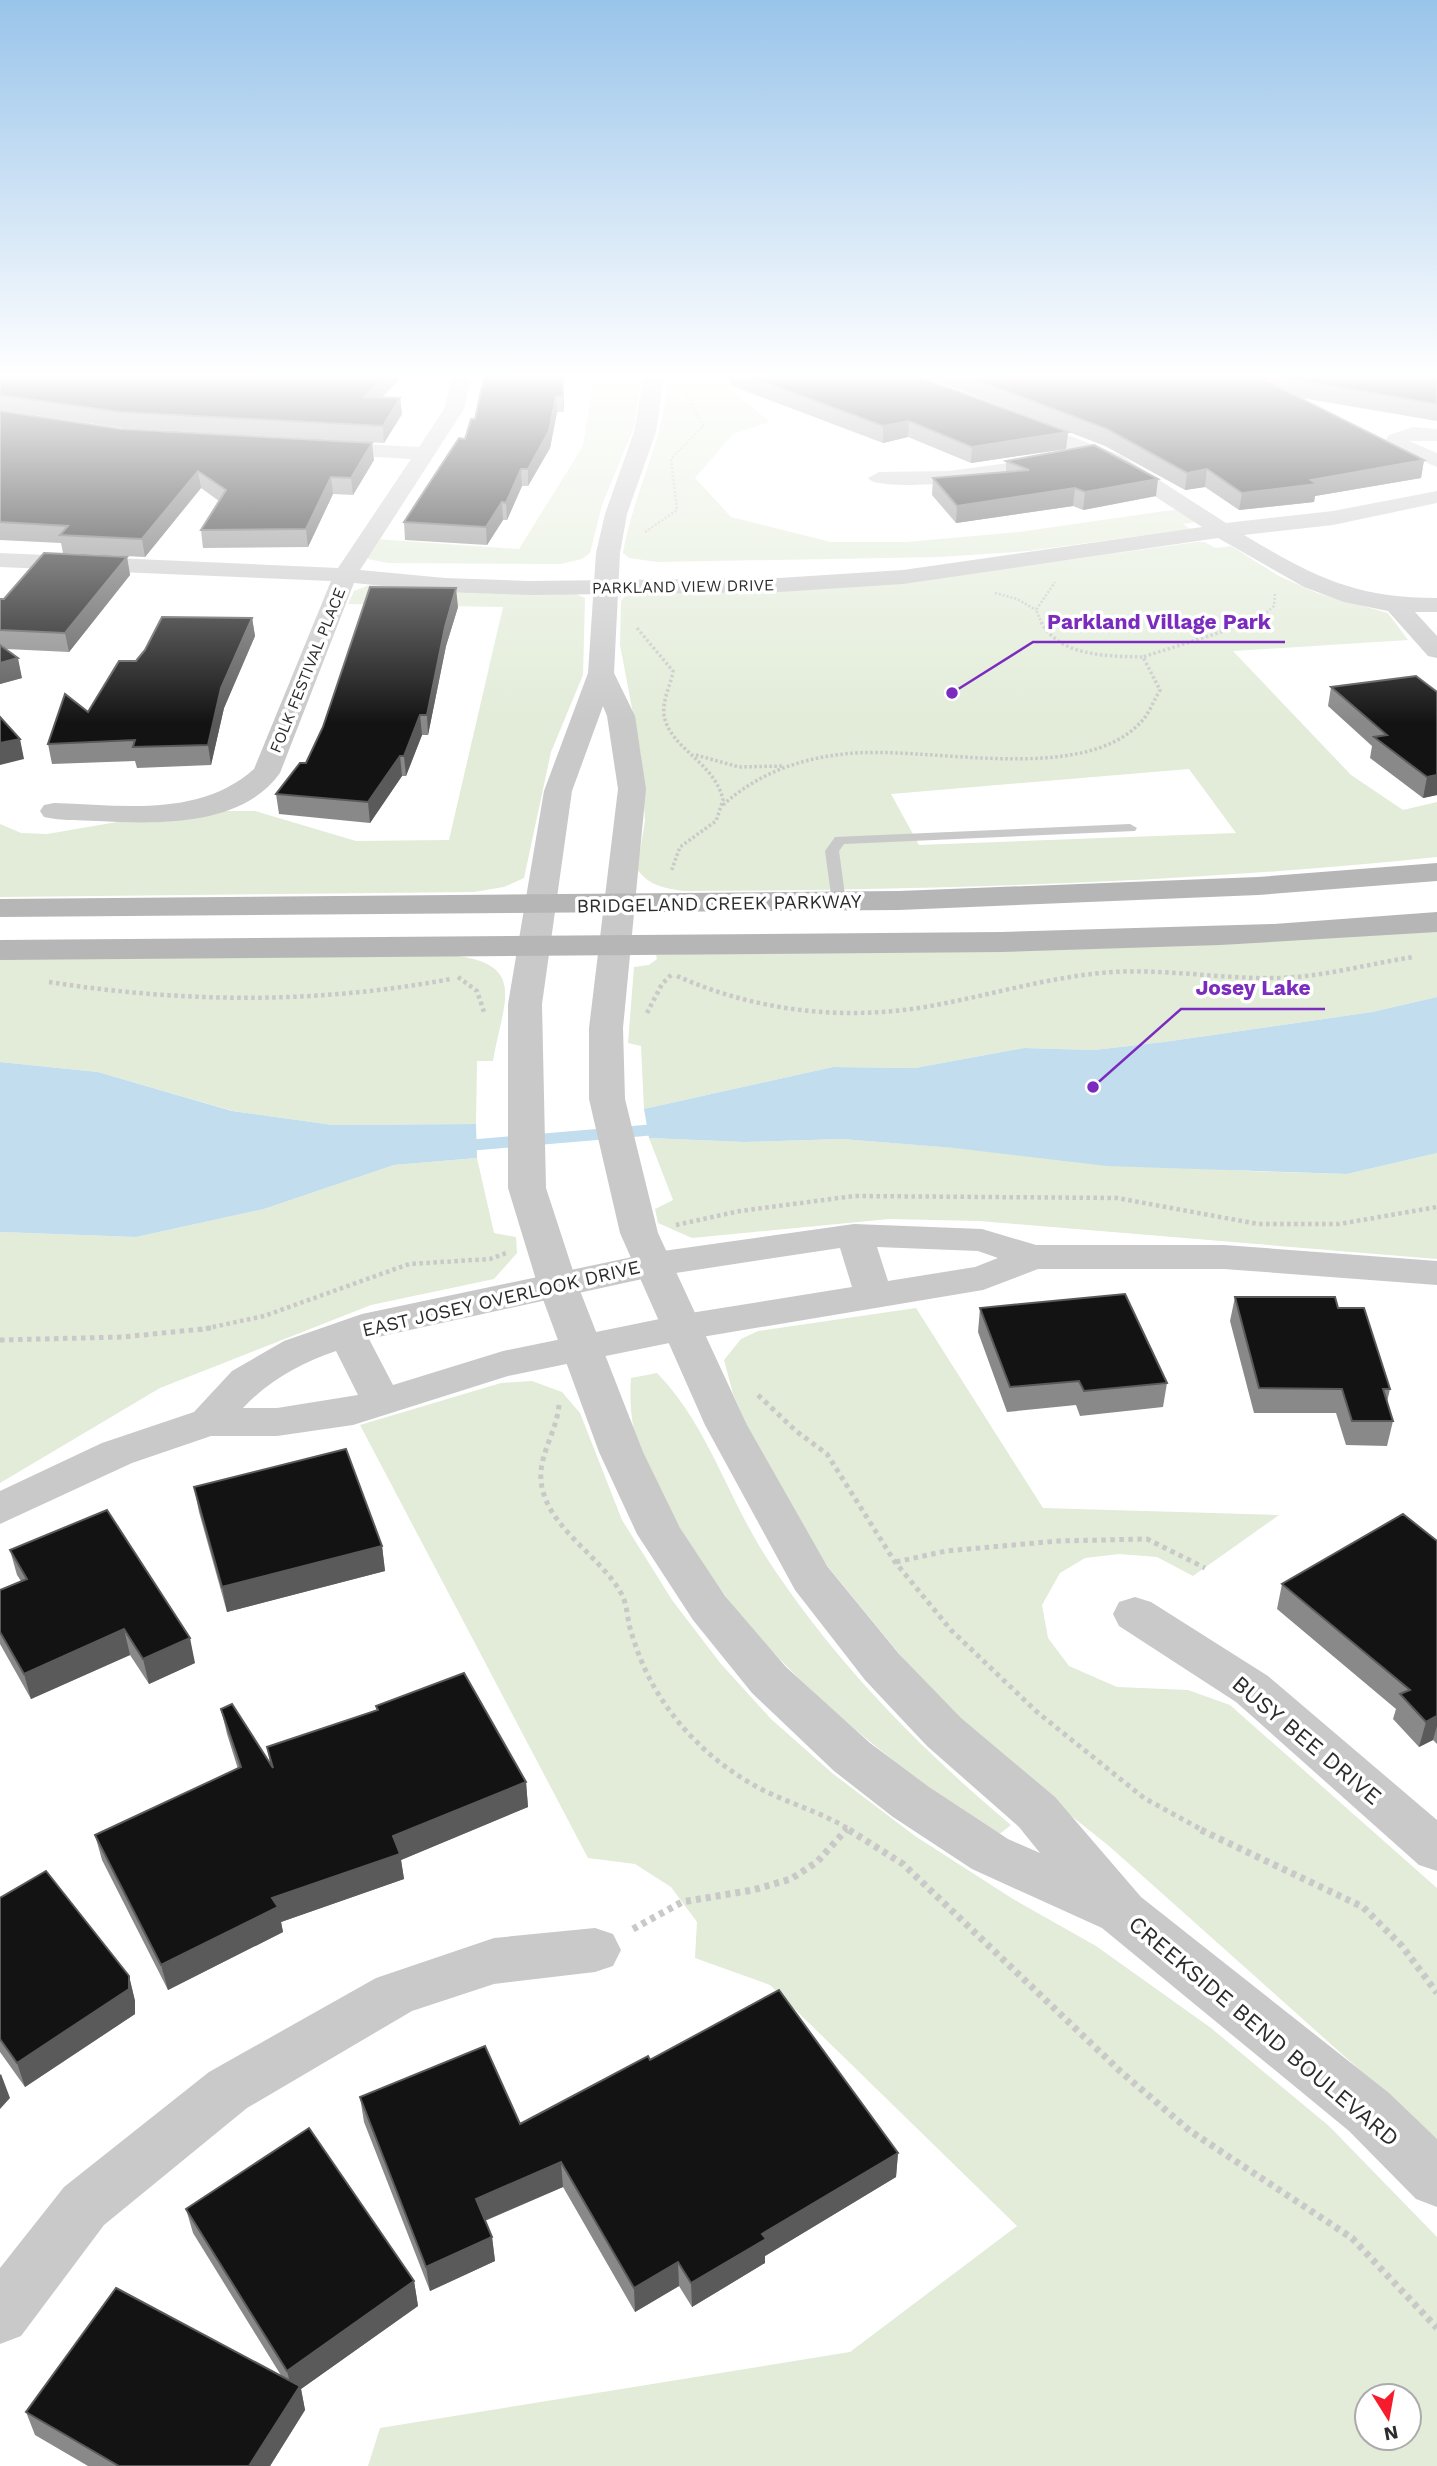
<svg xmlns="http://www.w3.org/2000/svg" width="1437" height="2466" font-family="'Work Sans',sans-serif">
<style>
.green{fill:#e2ecd8;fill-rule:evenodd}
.water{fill:#c2ddee}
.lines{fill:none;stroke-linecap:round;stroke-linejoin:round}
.stream{stroke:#c2ddee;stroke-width:11}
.path-far4{stroke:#c9c9c9;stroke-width:2.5;stroke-dasharray:2 2;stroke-linecap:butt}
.path-far3{stroke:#c9c9c9;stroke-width:3.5;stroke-dasharray:2.5 2.5;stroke-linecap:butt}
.path-far2{stroke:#c9c9c9;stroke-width:4.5;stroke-dasharray:3.5 3.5;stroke-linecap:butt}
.path-far1{stroke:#c9c9c9;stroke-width:5;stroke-dasharray:4.5 4.5;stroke-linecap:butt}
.path{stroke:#c9c9c9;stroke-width:7;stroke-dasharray:5 5;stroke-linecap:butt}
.service{fill:#c9c9c9;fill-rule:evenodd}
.minor{fill:#c9c9c9;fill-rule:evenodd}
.tertiary{fill:#c9c9c9;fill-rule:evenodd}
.secondary{fill:#b6b6b6;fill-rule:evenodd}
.wall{fill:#898989}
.shaded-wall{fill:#5a5a5a}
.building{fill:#131313;stroke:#5a5a5a;stroke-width:2}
.labels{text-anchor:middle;stroke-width:7;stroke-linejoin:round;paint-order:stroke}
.far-street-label{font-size:16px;fill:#2c2c2c;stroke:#fff}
.street-label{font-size:19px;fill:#2c2c2c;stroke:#fff}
.near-street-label{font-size:23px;fill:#2c2c2c;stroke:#fff}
.leader{fill:none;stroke:#7b2cbf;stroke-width:2.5}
.callout-dot{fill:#7b2cbf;stroke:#fff;stroke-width:2.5}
.callout-label{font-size:21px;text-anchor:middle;font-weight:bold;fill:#7b2cbf;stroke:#fff;stroke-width:7;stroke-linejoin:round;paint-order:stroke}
</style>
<rect width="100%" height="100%" fill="#fff"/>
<g class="green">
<polygon points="594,377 642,377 634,427 602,505 590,553 582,559 560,564 388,563 368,559 366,554 375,539 519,549 583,446"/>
<path d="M 667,377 L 716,377 L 770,422 L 733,434 L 695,478 L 731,517 L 831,542 L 907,542 L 1019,532 L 1179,509 L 1196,522 L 1183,524 L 1190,529 L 1028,551 L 940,557 L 657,562 L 629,558 L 623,553 C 633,493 666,438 667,377 Z"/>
<path d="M 1197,542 L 1205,542 L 1215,548 L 1231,546 L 1279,576 L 1317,593 L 1388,613 L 1408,640 L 1233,651 L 1351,775 L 1403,810 L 1437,802 L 1437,857 C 1186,883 936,890 684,891 C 664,888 649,886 637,869 L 645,821 L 641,756 L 620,645 L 621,601 L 626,595 L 643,591 L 1001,569 ZM 1189,769 L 1236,833 L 919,845 L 891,794 Z"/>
<polygon points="372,584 569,591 585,598 583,675 551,752 524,878 504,887 474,892 0,897 0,824 21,833 47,834 123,821 218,811 255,811 356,841 449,840 503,607 348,604 354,591"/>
<polygon points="1437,928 1437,997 1372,1012 1164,1042 1094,1050 1024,1048 915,1068 833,1067 644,1109 641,1046 628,1043 634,967 649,965 657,959 656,955"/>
<path d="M 450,955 C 529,963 503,1001 493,1061 L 477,1061 L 476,1124 L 333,1125 L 233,1111 L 98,1072 L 0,1062 L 0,959 Z"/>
<polygon points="649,1138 744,1142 842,1139 1245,1171 1347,1174 1437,1153 1437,1259 979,1221 889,1219 692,1238 658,1223 655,1209 673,1200"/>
<polygon points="477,1158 494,1233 516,1237 517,1253 494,1279 371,1305 160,1388 0,1483 0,1232 136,1237 264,1209 394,1165"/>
<polygon points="916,1308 1043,1508 1279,1515 1193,1576 1157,1557 1119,1554 1085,1558 1060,1573 1042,1605 1048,1638 1069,1666 1117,1687 1188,1690 1230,1705 1437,1888 1437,2139 1109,1846 1020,1775 932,1694 816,1552 760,1455 733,1394 724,1360 741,1339 758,1331"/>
<path d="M 657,1373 C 708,1425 728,1499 768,1560 C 835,1662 918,1747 1011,1825 L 997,1836 C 869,1747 748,1653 671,1513 C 644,1464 627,1436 631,1378 Z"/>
<path d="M 532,1381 L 562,1392 L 580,1413 L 622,1520 L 672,1600 L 721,1664 L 771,1719 L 832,1773 L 915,1836 L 1013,1899 L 1096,1946 L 1211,2028 L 1329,2126 L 1437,2237 L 1437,2466 L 368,2466 L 380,2428 L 850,2352 L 1017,2226 L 770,1985 L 695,1958 L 697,1922 L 671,1887 L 635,1864 L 588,1858 L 360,1425 L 501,1383 ZM 1367,2396 L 1409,2396 L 1409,2438 L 1367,2438 Z"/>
</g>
<g class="water">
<polygon points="1437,997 1437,1153 1347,1174 1107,1166 954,1148 842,1139 744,1142 649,1138 644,1109 833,1067 915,1068 1024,1048 1094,1050 1164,1042 1372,1012"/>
<polygon points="0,1062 98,1072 232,1111 333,1125 476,1124 477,1158 394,1165 264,1209 136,1237 0,1232"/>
</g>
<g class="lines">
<polyline class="stream" points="461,1146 662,1129"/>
<g class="path-far4">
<polyline points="645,532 677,510 671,459 703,426 684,389"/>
<polyline points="995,593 1017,599 1036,610"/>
<polyline points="1042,624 1036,610 1055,582"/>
<polyline points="1246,624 1258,620 1274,606 1275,593"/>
</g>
<g class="path-far3">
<path d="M 1041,622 C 1060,657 1108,656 1143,657"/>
<path d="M 637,628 L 673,671 C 671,685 662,700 664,715 C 669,748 715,762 723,800 L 716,821 L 680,847 L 671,872"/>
<polyline points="696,755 739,767 783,766"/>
<path d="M 723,805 C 757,774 798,759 844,754 C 924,744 1081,787 1141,722 C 1149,714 1154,700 1160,690 L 1143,657 L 1252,622"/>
</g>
<g class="path-far2">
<path d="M 677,976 C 760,1013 852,1022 941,1004 C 998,993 1054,976 1113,972 C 1168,969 1222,979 1277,978 C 1323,977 1368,964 1413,957"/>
<polyline points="458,977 477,991 485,1015"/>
<path d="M 49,982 C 184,1003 317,1004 451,979"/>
<polyline points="647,1013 662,984 672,974"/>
<polyline points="676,1225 740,1211 854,1196 1117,1198 1258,1224 1339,1224 1437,1207"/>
<polyline points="199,1330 264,1316 409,1264 490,1259 506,1253"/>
</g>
<g class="path-far1">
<polyline points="0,1340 123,1337 212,1328"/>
<polyline points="758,1395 796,1431 827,1454 895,1562 951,1630 1037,1712 1144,1798 1204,1831"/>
<path d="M 559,1405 C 557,1428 543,1449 541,1471 C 537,1522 599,1553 621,1593 C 627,1603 627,1617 630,1628 C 635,1646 643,1667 652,1683 C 676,1727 715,1765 761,1789 C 790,1804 824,1813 852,1831"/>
<polyline points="896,1562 946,1551 1058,1541 1147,1539 1205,1568"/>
<polyline points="844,1831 847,1828"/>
</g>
<g class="path">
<polyline points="849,1830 903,1864 1120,2071 1190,2131 1352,2238 1437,2328"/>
<polyline points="1201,1830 1363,1907 1402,1946 1437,1993"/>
<polyline points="633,1929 682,1902 753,1890 791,1879 817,1862 846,1830"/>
</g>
<polygon class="service" points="1130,824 1137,828 1135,831 844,844 839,851 846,902 839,906 832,902 825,851 835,837"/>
<g class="minor">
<path d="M 452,377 L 471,377 L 464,409 L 360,570 L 445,578 L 529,581 L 779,578 L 903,570 L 1202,527 L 1107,465 L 1012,426 L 1009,422 L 1019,416 L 1122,456 L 1226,523 L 1333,511 L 1437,491 L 1437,503 L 1333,525 L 1244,535 C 1313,576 1354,598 1437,598 L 1437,612 L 1415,612 L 1437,636 L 1437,658 L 1428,656 L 1388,611 L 1344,602 L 1304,587 L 1218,538 L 903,584 L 779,592 L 529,595 L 445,592 L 354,583 L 280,773 C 242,827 156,824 98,821 C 80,820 62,821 44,817 L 40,811 L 44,805 L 54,803 C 122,805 199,818 254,769 L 331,581 L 0,567 L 0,553 L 338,568 L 411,459 L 325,454 L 315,448 L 325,442 L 419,447 L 444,409 Z"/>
<polygon points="1413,427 1437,429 1437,441 1409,441 1437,453 1437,467 1394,449 1386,439 1389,435"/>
<path d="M 1053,457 L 1063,463 L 1060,467 C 1034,474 881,496 868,478 L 879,472 L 949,471 Z"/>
<path d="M 854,1224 L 982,1229 L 1036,1245 L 1224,1245 L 1437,1261 L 1437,1285 L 1224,1269 L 1038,1269 L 983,1290 L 684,1340 L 508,1376 L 353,1425 L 277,1436 L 211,1436 L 132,1463 L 0,1524 L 0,1491 L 102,1443 L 194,1412 L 232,1371 L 284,1341 L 362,1314 L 656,1252 ZM 877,1247 L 978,1251 L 998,1258 L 975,1267 L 888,1281 ZM 840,1248 L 852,1287 L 684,1314 L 503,1351 L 393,1385 L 369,1339 L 656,1276 ZM 336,1351 L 358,1395 L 277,1408 L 243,1408 C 268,1381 301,1363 336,1351 Z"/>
<polygon points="1135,1597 1151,1602 1268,1676 1437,1820 1437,1871 1419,1865 1236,1702 1119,1626 1113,1614 1119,1602"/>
<polygon points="595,1928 613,1934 621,1950 613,1966 595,1972 494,1984 412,2011 247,2108 104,2225 21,2336 0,2344 0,2268 64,2187 209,2072 376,1978 494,1938"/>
</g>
<path class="tertiary" d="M 644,377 L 664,377 L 656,432 L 627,514 L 620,553 L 614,673 L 635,716 L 646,789 L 623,1028 L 625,1099 L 658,1233 L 747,1425 L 827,1566 L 899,1654 L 961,1718 L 1055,1797 L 1141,1897 L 1389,2093 L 1437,2139 L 1437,2207 L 1416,2199 L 1349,2131 L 1102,1928 L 972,1869 L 893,1817 L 834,1771 L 752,1693 L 693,1620 L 637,1534 L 599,1452 L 537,1283 L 508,1188 L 508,1004 L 544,791 L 588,673 L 596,553 L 605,514 L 634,432 ZM 603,706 L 607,716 L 618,789 L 589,1028 L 589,1099 L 620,1233 L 705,1425 L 795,1590 L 865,1680 L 927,1746 L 1019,1827 L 1040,1853 L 1008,1839 L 929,1787 L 870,1743 L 786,1667 L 725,1596 L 680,1528 L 643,1452 L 577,1283 L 546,1188 L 542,1004 L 572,791 Z"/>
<g class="secondary">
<polygon points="1437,863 1437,881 1258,895 899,910 0,917 0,899 899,891 1258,877"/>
<polygon points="1437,912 1437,932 1220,945 1002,952 0,960 0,940 1002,932 1274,924"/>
</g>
</g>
<g class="wall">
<polygon points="0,377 402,377 382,397 400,398 402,414 384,443 123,428 0,410"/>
<polygon points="730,377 919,377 1068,432 1066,449 971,463 908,437 883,443 730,385"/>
<polygon points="926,377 1437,377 1437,421 1296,397 1424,460 1421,478 1315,496 1314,502 1239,510 1205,487 1185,490 1105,446"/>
<polygon points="564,385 564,412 557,412 550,448 528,486 522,486 507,520 503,520 487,545 405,540 404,522 465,439 475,419"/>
<polygon points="0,411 120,429 374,460 353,495 333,494 308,547 203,548 201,530 219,501 201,488 145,557 63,553 61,543 0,540"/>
<polygon points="1006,461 1156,496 1083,510 1073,506 956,523 932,495 933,478 1006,472"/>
<polygon points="127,557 130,575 69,652 6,649 22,678 0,684 0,599 4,599"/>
<polygon points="458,607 446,646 428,735 422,735 406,776 402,776 370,823 279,814 276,794"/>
<polygon points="252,618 255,636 224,708 211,765 137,768 135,761 52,764 48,744 88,712 136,661"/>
<polygon points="1331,687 1437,692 1437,795 1423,798 1370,758 1372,746 1328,706"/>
<polygon points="1235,1297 1390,1389 1387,1402 1393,1421 1387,1446 1346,1445 1336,1413 1254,1413 1230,1321"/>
<polygon points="980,1308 1167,1383 1163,1407 1080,1416 1076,1405 1007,1412 978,1332"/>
<polygon points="194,1487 382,1546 385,1571 227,1612 199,1512"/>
<polygon points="1437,1541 1437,1744 1433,1740 1419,1747 1393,1719 1396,1709 1277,1609 1282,1584"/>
<polygon points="10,1550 195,1663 149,1684 130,1655 31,1699 0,1644 0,1590 21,1581 17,1575"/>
<polygon points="376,1706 526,1782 528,1807 401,1860 404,1879 281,1922 283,1932 168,1990 102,1860 95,1835 238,1769 227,1734 221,1709 270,1763 267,1747 377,1711"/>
<polygon points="0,1898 129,1976 135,2001 135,2014 25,2087 0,2052"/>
<polygon points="650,2060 898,2153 896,2177 765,2256 765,2263 692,2307 679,2286 635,2312 563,2187 485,2221 492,2237 495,2261 430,2291 364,2122 360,2097 520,2124"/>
<polygon points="186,2209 414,2281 418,2306 301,2389 305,2410 270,2466 88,2466 35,2435 26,2412 282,2377 193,2233"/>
</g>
<g class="shaded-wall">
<polygon points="384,377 402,377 366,413 365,397"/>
<polygon points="563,377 564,385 564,412 563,396"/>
<polygon points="556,396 557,412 550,448 528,486 528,469"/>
<polygon points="400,398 402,414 384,443 383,426"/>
<polygon points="909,421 908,437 883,443 883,426"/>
<polygon points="1068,432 1066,449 971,463 972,447"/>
<polygon points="372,443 374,460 353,495 351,478"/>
<polygon points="1424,460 1421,478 1315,496 1314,502 1239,510 1242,493"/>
<polygon points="521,469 522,486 507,520 506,503"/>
<polygon points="1207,469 1205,487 1185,490 1187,473"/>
<polygon points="198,471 201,488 145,557 142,539"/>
<polygon points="331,477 333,494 308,547 306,529"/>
<polygon points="1158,479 1156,496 1083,510 1085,492"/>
<polygon points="1075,488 1073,506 956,523 957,506"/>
<polygon points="502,502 503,520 487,545 486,527"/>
<polygon points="127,557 130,575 69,652 65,633"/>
<polygon points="456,588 458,607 446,646 428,735 427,715 445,627"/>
<polygon points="252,618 255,636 224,708 211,765 208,745 221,688"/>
<polygon points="18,658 22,678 0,684 0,663"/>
<polygon points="420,715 422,735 406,776 404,756"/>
<polygon points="20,739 24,759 0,765 0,743"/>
<polygon points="400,756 402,776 370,823 368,802"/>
<polygon points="1437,775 1437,795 1423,798 1427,777"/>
<polygon points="382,1546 385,1571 227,1612 222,1587"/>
<polygon points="124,1629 130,1655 31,1699 24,1674"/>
<polygon points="190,1638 195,1663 149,1684 143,1659"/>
<polygon points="1437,1716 1437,1726 1433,1740 1419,1747 1426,1722"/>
<polygon points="526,1782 528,1807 401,1860 404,1879 281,1922 283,1932 168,1990 161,1965 272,1898 393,1836"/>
<polygon points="129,1976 135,2001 135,2014 25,2087 17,2063"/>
<polygon points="1,2074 10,2098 0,2109 0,2075"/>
<polygon points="898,2153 896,2177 765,2256 765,2263 692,2307 691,2283 762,2234"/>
<polygon points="561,2162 563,2187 479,2223 476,2199"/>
<polygon points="492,2237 495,2261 430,2291 426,2267"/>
<polygon points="678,2262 679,2286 635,2312 634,2288"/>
<polygon points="414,2281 418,2306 301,2389 305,2410 270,2466 249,2466 293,2395 287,2371"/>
</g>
<g class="building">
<polygon points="0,377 384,377 365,397 400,398 383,426 121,412 0,395"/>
<polygon points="484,377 563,377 563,396 556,396 549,431 528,469 521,469 506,503 502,502 486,527 404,522 459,438 465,439 471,419 475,419"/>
<polygon points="751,377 919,377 1068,432 972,447 909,421 883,426"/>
<polygon points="969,377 1258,377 1424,460 1311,480 1317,484 1242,493 1207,469 1187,473 1107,429"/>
<polygon points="1280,377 1437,377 1437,404"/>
<polygon points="0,411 120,429 372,443 351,478 331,477 306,529 201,530 226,490 198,471 142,539 60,535 68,526 0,522"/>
<polygon points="1094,445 1158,479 1085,492 1075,488 957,506 933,478 1029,470 1006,461"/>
<polygon points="44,553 127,557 65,633 0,630 0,599 4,599"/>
<polygon points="370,587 456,588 445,627 427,715 420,715 404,756 400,756 368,802 276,794 300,763 306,763 323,727"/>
<polygon points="162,617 252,618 221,688 208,745 133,747 135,740 48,744 65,694 88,712 119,661 136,661 145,650"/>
<polygon points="0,645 18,658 0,663"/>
<polygon points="1416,676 1437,692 1437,775 1427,777 1374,737 1387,735 1331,687"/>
<polygon points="0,717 20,739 0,743"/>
<polygon points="1125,1294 1167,1383 1084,1391 1079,1381 1010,1387 980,1308"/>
<polygon points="1235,1297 1335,1297 1338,1308 1364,1308 1390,1389 1383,1389 1393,1421 1352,1421 1342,1389 1259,1388"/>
<polygon points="346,1449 382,1546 222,1587 194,1487"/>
<polygon points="107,1510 190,1638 143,1659 124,1629 24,1674 0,1632 0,1590 27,1579 10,1550"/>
<polygon points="1403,1514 1437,1541 1437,1716 1426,1722 1400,1694 1410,1690 1282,1584"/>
<polygon points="464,1673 526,1782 393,1836 400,1854 272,1898 278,1907 161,1965 95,1835 241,1767 221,1709 232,1704 273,1768 267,1747 378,1710 376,1706"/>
<polygon points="46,1871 129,1976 129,1989 17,2063 0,2039 0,1898"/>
<polygon points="779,1990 898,2153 762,2234 766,2239 691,2283 678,2262 634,2288 561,2162 476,2199 492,2237 426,2267 360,2097 485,2046 520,2124 648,2056 650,2060"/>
<polygon points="309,2128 414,2281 287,2371 186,2209"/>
<polygon points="116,2288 300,2386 249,2466 119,2466 26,2412"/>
</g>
<linearGradient id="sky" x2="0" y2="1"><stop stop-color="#99c4ea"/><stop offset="0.52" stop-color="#fff"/><stop offset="1" stop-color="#fff" stop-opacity="0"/></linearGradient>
<rect width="1437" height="723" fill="url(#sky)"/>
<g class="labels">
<g class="far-street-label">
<text transform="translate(683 586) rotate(-1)" y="6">PARKLAND VIEW DRIVE</text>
<text transform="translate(307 670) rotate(-68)" y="6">FOLK FESTIVAL PLACE</text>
</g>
<g class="street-label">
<text transform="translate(719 903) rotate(-1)" y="7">BRIDGELAND CREEK PARKWAY</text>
<text transform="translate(501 1298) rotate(-13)" y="7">EAST JOSEY OVERLOOK DRIVE</text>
</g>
<g class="near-street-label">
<text transform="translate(1307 1740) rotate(40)" y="8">BUSY BEE DRIVE</text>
<text transform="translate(1264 2031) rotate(40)" y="8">CREEKSIDE BEND BOULEVARD</text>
</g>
</g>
<path class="leader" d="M952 693L1033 642H1285M1093 1087L1181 1009H1325"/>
<g class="callout-dot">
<circle cx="952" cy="693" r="7"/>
<circle cx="1093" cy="1087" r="7"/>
</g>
<g class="callout-label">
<text x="1159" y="629">Parkland Village Park</text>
<text x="1253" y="995">Josey Lake</text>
</g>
<g transform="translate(1388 2417) rotate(169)"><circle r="33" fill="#ffffff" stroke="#ababab" stroke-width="2"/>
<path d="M0-5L12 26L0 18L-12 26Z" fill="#f61c2b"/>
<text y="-10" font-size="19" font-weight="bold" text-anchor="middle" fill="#2c2c2c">N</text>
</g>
</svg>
